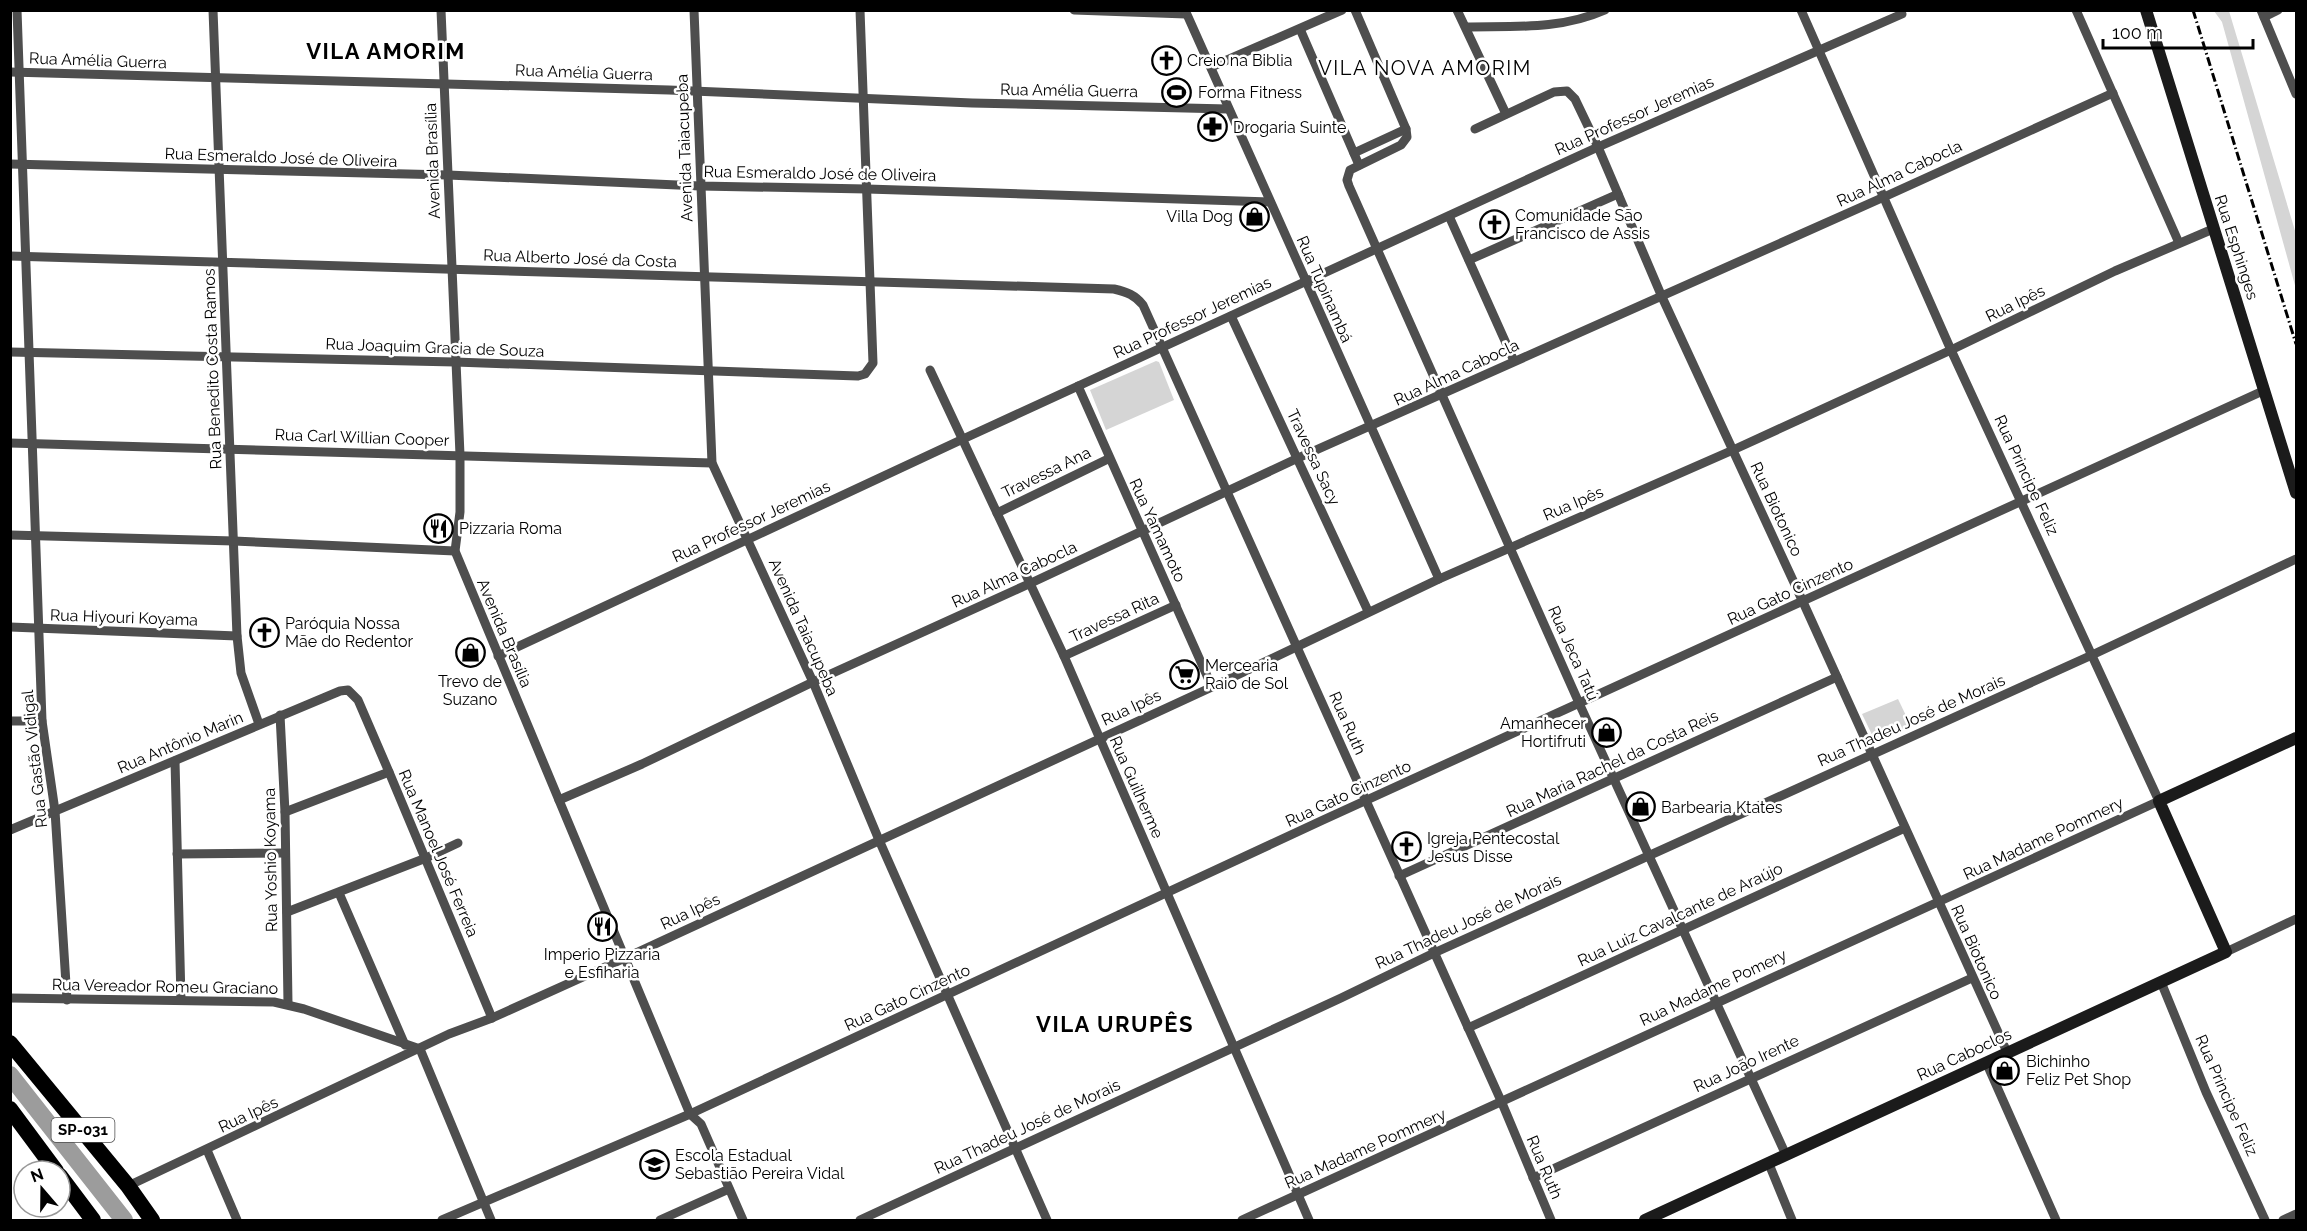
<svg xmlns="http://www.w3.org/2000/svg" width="2307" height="1231" font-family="Raleway,sans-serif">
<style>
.green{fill:#d5d5d5}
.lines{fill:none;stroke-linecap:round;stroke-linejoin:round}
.river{stroke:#9c9c9c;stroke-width:18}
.street{stroke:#4e4e4e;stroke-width:9}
.secondary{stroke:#1b1b1b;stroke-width:12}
.highway{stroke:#000;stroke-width:16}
.rail{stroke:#000;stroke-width:3;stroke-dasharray:9 3 1.5 3;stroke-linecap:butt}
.labels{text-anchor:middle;stroke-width:5;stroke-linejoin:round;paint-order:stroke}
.shield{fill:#fff;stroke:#4c4c4c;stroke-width:1.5}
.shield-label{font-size:15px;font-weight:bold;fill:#000}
.street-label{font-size:16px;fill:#000;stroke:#fff}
.poi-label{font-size:16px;fill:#000;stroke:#fff;text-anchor:start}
.quarter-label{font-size:20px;letter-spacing:1.5px;fill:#000;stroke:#fff}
.district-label{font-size:22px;font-weight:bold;letter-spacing:1.5px;fill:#000;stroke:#fff}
</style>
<rect width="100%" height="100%" fill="#fff"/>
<g class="green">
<polygon points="2214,11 2229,11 2296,234 2296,289 2222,22"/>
<polygon points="1156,361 1159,362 1174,400 1106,430 1090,390"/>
<polygon points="1898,699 1911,726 1876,743 1862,714"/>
</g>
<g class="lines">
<polyline class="river" points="10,1075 124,1220"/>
<g class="street">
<polyline points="17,10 42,721 55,811 67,1000"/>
<polyline points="213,10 237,636 241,673 259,724"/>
<polyline points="441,10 460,455 460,512 455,551 690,1114 701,1124 743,1220"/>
<polyline points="694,10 712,463 813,682 879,840 1047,1220"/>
<polyline points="1074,10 1186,14"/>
<polyline points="1185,10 1439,579"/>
<polyline points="1355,10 1406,129 1407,137 1401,145 1350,170 1347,180 1349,186 1579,703 1786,1155"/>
<polyline points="1457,10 1506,114"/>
<polyline points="2076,10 2179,243"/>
<polyline points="2261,10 2296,94"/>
<polyline points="2264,17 2278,10"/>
<path d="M 1466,27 C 1514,26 1560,30 1605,10"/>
<polyline points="1300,29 1359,165"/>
<polyline points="1211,67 1342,10"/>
<polyline points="10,72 669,90 972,103 1228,109"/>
<polyline points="1475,129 1554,92 1567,91 1575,99 1598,147 1662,297 1803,602 2007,1052"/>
<polyline points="1354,153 1406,129"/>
<polyline points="10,164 448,175 700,186 867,189 1270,202"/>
<polyline points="1449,216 1514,361"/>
<path d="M 10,256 L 1114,289 C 1127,292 1135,295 1143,305 L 1502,1103 L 1551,1220"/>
<polyline points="1469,260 1618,194"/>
<polyline points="1231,316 1368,611"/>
<polyline points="10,352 455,362 858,376 865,374 873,363 860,10"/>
<polyline points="930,370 1064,656 1309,1220"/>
<polyline points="1078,386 1212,687"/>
<polyline points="10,443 712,463"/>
<polyline points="997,513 1108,459"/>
<polyline points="10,535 234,541 455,551"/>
<polyline points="10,627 237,636"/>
<polyline points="498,656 963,439 1598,147 1902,14"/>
<polyline points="1064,656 1176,605"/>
<polyline points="280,715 285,812 288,1004"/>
<polyline points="10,721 42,721"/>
<polyline points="175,761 181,999"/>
<polyline points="559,800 642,764 813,682 1031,583 1298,458 1884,197 2113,93"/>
<polyline points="285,812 389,772"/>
<polyline points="10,830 340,691 348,690 358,700 389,772 492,1018"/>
<polyline points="177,854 285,853"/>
<polyline points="1399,876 1837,677"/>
<polyline points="339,893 405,1045"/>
<polyline points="287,912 426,858 458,843"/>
<polyline points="2226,952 2296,919"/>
<polyline points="2161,982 2206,1092 2265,1220"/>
<polyline points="10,998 274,1002 304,1009 420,1049 491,1220"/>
<polyline points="1468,1028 1905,828"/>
<polyline points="1986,1062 2056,1220"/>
<polyline points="207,1150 237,1220"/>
<polyline points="1769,1164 1792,1220"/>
<polyline points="1533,1178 1972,978"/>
<polyline points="128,1186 449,1034 492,1018 625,958 1212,687 1439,579 1733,450 1951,350 2115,271 2213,229"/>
<polyline points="442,1220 690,1114 1323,820 2265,390"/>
<polyline points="660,1220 729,1189"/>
<polyline points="860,1220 1341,998 1434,953 2092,655 2296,559"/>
<polyline points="1242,1220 2159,801 1951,350 1801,10"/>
<polyline points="2283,1220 2296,1214"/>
</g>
<g class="secondary">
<polyline points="2146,10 2296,493"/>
<polyline points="1645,1220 2226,952 2159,801 2296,738"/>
</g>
<g class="highway">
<polyline points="10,1043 128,1186 152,1220"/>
<polyline points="10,1109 56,1171"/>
<polyline points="60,1176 93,1220"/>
</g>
<polyline class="rail" points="2193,10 2296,344"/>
</g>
<defs>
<symbol id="church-ring" viewBox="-11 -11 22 22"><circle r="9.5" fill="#fff" stroke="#000" stroke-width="1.5"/><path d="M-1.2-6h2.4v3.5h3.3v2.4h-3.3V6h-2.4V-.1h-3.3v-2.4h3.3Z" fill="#000"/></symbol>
<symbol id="stadium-ring" viewBox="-11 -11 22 22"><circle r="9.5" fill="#fff" stroke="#000" stroke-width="1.5"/><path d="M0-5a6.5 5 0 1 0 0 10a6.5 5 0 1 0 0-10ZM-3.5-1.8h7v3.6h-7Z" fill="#000"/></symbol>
<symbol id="pharmacy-ring" viewBox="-11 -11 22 22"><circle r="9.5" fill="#fff" stroke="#000" stroke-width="1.5"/><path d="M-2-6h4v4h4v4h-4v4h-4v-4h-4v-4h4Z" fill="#000"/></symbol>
<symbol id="shop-ring" viewBox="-11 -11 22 22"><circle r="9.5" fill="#fff" stroke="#000" stroke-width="1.5"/><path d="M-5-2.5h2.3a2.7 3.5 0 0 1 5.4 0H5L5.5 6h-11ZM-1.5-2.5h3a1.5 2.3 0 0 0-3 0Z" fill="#000"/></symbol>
<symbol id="restaurant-ring" viewBox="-11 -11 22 22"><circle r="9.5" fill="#fff" stroke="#000" stroke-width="1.5"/><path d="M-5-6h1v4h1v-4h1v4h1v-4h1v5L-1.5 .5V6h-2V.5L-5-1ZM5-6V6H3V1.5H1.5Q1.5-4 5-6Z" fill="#000"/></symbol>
<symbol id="supermarket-ring" viewBox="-11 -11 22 22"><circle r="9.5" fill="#fff" stroke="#000" stroke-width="1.5"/><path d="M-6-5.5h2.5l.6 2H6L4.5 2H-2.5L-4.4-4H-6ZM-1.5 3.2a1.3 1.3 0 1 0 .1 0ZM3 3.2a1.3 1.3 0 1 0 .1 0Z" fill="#000"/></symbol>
<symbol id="school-ring" viewBox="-11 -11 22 22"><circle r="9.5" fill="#fff" stroke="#000" stroke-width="1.5"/><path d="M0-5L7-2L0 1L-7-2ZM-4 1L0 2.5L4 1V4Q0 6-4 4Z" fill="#000"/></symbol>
</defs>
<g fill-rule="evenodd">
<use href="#church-ring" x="1150" y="44" width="33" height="33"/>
<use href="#stadium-ring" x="1160" y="76" width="33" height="33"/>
<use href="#pharmacy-ring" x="1196" y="110" width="33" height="33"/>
<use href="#shop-ring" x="1238" y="200" width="33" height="33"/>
<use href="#church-ring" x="1478" y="208" width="33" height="33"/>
<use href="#restaurant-ring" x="422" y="512" width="33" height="33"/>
<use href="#church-ring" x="248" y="616" width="33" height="33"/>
<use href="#shop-ring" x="454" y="636" width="33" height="33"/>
<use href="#supermarket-ring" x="1168" y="658" width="33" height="33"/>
<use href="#shop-ring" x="1590" y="716" width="33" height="33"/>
<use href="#shop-ring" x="1624" y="790" width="33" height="33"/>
<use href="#church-ring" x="1390" y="830" width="33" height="33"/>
<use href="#restaurant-ring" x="586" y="910" width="33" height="33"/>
<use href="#shop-ring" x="1988" y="1054" width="33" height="33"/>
<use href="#school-ring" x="638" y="1148" width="33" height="33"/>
</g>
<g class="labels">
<rect class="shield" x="51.5" y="1118" width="63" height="24" rx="4.5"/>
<g class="shield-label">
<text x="83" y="1135">SP-031</text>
</g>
<g class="street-label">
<text transform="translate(98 60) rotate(2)" y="6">Rua Amélia Guerra</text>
<text transform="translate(584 72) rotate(2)" y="6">Rua Amélia Guerra</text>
<text transform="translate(1069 90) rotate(1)" y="6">Rua Amélia Guerra</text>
<text transform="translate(1634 115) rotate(-24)" y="6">Rua Professor Jeremias</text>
<text transform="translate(684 148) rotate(-92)" y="6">Avenida Taiacupeba</text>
<text transform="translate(281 157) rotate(2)" y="6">Rua Esmeraldo José de Oliveira</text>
<text transform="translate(432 161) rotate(-92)" y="6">Avenida Brasília</text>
<text transform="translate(820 173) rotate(1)" y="6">Rua Esmeraldo José de Oliveira</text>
<text transform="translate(1899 173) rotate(-25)" y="6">Rua Alma Cabocla</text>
<text transform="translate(2237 247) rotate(72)" y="6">Rua Esphinges</text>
<text transform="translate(580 258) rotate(2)" y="6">Rua Alberto José da Costa</text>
<text transform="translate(1325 289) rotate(66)" y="6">Rua Tupinambá</text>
<text transform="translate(2015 303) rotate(-26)" y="6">Rua Ipês</text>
<text transform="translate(1192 317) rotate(-25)" y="6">Rua Professor Jeremias</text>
<text transform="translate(435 347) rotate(2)" y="6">Rua Joaquim Gracia de Souza</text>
<text transform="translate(212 369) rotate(-92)" y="6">Rua Benedito Costa Ramos</text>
<text transform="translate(1456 372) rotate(-25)" y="6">Rua Alma Cabocla</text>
<text transform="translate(362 437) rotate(2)" y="6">Rua Carl Willian Cooper</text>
<text transform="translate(1314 457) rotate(65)" y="6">Travessa Sacy</text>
<text transform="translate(1046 472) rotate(-26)" y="6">Travessa Ana</text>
<text transform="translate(2027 475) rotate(65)" y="6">Rua Principe Feliz</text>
<text transform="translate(1573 503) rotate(-23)" y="6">Rua Ipês</text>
<text transform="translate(1777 509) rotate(65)" y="6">Rua Biotonico</text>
<text transform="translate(751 521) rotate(-25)" y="6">Rua Professor Jeremias</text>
<text transform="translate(1158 530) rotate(65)" y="6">Rua Yamamoto</text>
<text transform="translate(1014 574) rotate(-25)" y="6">Rua Alma Cabocla</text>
<text transform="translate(1790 591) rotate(-25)" y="6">Rua Gato Cinzento</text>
<text transform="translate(124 617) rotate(2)" y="6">Rua Hiyouri Koyama</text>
<text transform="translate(1114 617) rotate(-25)" y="6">Travessa Rita</text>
<text transform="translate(804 627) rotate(66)" y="6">Avenida Taiacupeba</text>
<text transform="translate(505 633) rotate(67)" y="6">Avenida Brasília</text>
<text transform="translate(1574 653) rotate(66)" y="6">Rua Jeca Tatú</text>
<text transform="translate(1131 707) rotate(-25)" y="6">Rua Ipês</text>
<text transform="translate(1911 720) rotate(-24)" y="6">Rua Thadeu José de Morais</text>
<text transform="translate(1348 723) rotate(66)" y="6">Rua Ruth</text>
<text transform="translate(180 742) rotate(-23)" y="6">Rua Antônio Marin</text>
<text transform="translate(34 759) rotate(-96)" y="6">Rua Gastão Vidigal</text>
<text transform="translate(1612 763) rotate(-25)" y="6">Rua Maria Rachel da Costa Reis</text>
<text transform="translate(1137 787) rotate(66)" y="6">Rua Guilherme</text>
<text transform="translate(1348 793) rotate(-25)" y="6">Rua Gato Cinzento</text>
<text transform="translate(2043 838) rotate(-25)" y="6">Rua Madame Pommery</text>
<text transform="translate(439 853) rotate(67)" y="6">Rua Manoel José Ferreia</text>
<text transform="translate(270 860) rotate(-91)" y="6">Rua Yoshio Koyama</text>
<text transform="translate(690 911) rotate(-25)" y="6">Rua Ipês</text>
<text transform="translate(1680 914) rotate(-25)" y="6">Rua Luiz Cavalcante de Araújo</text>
<text transform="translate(1468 921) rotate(-25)" y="6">Rua Thadeu José de Morais</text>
<text transform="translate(1977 952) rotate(66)" y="6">Rua Biotonico</text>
<text transform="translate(165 986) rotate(1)" y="6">Rua Vereador Romeu Graciano</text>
<text transform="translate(1713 987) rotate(-25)" y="6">Rua Madame Pomery</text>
<text transform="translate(907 997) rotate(-25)" y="6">Rua Gato Cinzento</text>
<text transform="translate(1964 1054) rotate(-25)" y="6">Rua Caboclos</text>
<text transform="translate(1746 1063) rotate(-25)" y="6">Rua João Irente</text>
<text transform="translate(2227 1095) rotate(66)" y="6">Rua Principe Feliz</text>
<text transform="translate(248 1114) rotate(-25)" y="6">Rua Ipês</text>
<text transform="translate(1027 1126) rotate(-25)" y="6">Rua Thadeu José de Morais</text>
<text transform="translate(1365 1148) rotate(-24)" y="6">Rua Madame Pommery</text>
<text transform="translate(1545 1167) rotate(67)" y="6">Rua Ruth</text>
</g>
<g class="poi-label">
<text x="1187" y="66">Creio na Biblia</text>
<text x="1198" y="98">Forma Fitness</text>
<text x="1233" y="133">Drogaria Suinte</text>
<text x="1515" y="221">Comunidade São<tspan x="1515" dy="18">Francisco de Assis</tspan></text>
<text x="1233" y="222" text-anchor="end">Villa Dog</text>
<text x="459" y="534">Pizzaria Roma</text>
<text x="285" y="629">Paróquia Nossa<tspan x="285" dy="18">Mãe do Redentor</tspan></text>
<text x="1205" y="671">Mercearia<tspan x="1205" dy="18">Raio de Sol</tspan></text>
<text x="470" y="687" text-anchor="middle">Trevo de<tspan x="470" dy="18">Suzano</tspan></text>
<text x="1586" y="729" text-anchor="end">Amanhecer<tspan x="1586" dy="18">Hortifruti</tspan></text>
<text x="1661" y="813">Barbearia Ktates</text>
<text x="1427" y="844">Igreja Pentecostal<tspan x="1427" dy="18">Jesus Disse</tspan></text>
<text x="602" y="960" text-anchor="middle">Imperio Pizzaria<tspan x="602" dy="18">e Esfiharia</tspan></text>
<text x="2026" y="1067">Bichinho<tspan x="2026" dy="18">Feliz Pet Shop</tspan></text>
<text x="675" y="1161">Escola Estadual<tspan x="675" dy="18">Sebastião Pereira Vidal</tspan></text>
</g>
<g class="quarter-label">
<text x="1425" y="75">VILA NOVA AMORIM</text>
</g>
<g class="district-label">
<text x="386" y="59">VILA AMORIM</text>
<text x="1115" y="1032">VILA URUPÊS</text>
</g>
</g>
<rect width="2307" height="1231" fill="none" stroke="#000000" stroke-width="24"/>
<g transform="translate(42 1189) rotate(340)"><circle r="28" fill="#ffffff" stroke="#999999" stroke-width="1.5"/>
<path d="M0-4.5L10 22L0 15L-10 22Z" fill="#000000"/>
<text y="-9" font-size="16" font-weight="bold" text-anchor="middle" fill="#000000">N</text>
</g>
<path d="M2103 39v9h150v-9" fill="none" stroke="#000000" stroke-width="3"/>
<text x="2112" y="39" font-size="18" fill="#000000" stroke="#ffffff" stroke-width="4.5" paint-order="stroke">100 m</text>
</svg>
